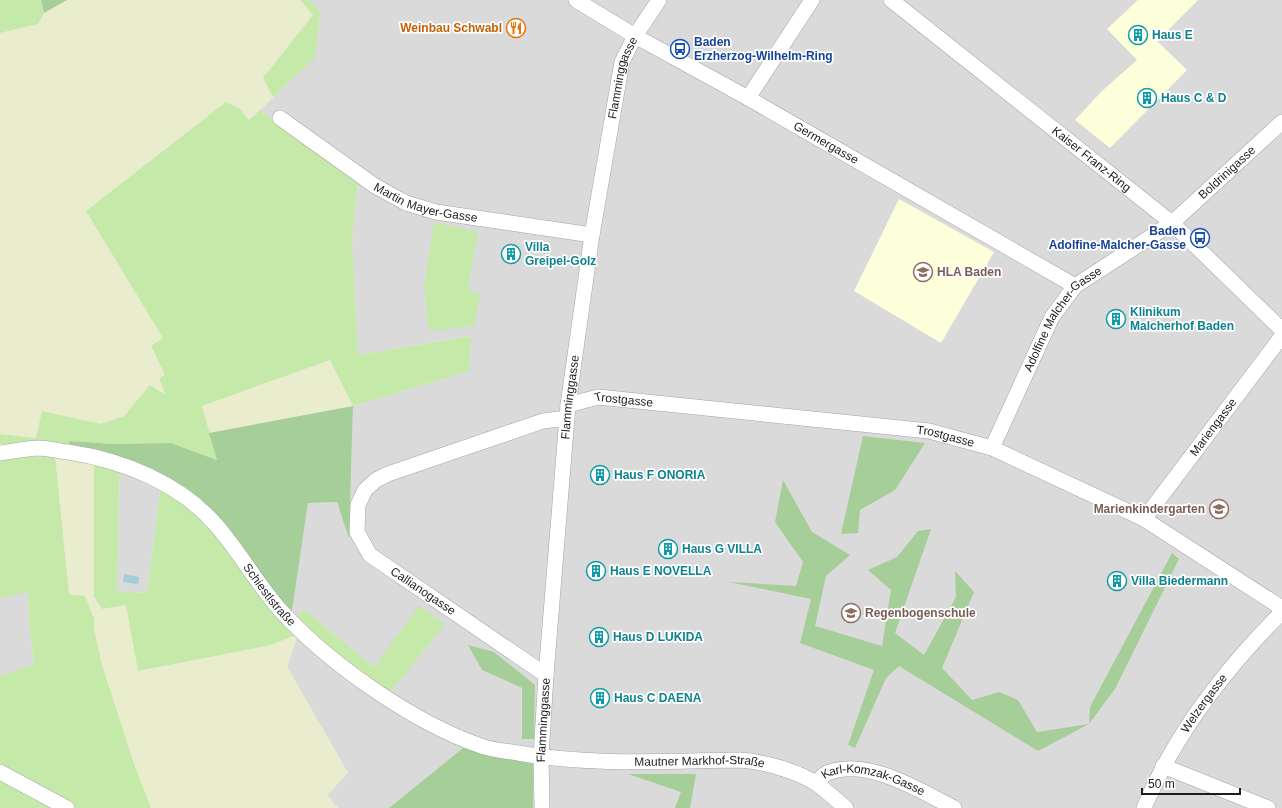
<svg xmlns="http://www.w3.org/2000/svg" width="1282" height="808" font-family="Arial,sans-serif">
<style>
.residential{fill:#dbdada;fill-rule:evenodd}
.education{fill:#fdffdb}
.farmland{fill:#e9edce}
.grass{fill:#c5e9a9}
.forest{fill:#a5ce98}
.water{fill:#a3ccdc}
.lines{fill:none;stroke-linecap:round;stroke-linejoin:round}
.street-casing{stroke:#a4a4a4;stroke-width:16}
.street{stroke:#fff;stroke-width:15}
.labels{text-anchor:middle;stroke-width:3.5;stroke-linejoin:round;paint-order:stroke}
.food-label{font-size:12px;font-weight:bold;fill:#c56008;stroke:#fff;text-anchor:end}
.culture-label{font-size:12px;font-weight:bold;fill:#0d838f;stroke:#fff;text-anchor:start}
.transit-label{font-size:12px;font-weight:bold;fill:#164399;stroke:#fff;text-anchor:start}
.street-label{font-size:12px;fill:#1d1d1d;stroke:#fff}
.education-label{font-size:12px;font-weight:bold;fill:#785e54;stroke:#fff;text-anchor:start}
</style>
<rect width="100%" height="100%" fill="#eeebe3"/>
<g class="residential">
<path d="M 309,0 L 1282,0 L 1282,808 L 533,808 L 533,758 L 463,748 L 389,808 L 338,808 L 327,795 L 348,773 L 287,667 L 298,634 L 292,611 L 308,503 L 337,502 L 349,536 L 353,406 L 469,371 L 470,336 L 358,355 L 352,240 L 358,181 L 260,110 L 314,58 L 320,12 ZM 304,609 L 374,667 L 445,624 L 389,693 L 298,616 ZM 482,670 L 535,685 L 534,739 L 522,739 L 522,688 Z"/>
<polygon points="120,460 164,477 160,493 147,593 117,591"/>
<polygon points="28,591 29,623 34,665 0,676 0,598"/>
</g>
<g class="education">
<polygon points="1138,0 1198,0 1157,41 1187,70 1110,148 1075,120 1101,92 1137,60 1107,29"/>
<polygon points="899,199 994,252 941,343 854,291"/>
</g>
<g class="farmland">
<polygon points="67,0 300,0 313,15 263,78 273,97 249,120 240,109 87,211 163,338 151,346 165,376 167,396 150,385 124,416 101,424 42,412 36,438 0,434 0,33 38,24 44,13"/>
<polygon points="330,360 353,406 209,433 202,406"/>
<polygon points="55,456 94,463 94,597 102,609 126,605 138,671 271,645 298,634 287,667 348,773 327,795 338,808 151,808 134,764 102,665 94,629 94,619 69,595"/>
</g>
<g class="grass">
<polygon points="0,0 41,0 44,13 38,24 0,33"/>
<polygon points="300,0 309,0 320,12 315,58 273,97 263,78 313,15"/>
<polygon points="226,102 240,109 249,120 260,110 358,181 352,240 358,355 471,336 469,371 353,406 330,360 202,406 217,460 171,443 113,444 70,441 68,444 0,444 0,434 36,438 42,411 101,424 124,416 150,385 166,395 159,378 165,375 151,346 163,338 86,211"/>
<polygon points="434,222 478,232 468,289 480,295 474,326 429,331 424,287"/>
<polygon points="94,452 120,460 117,591 147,593 160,493 164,477 201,499 272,591 292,611 298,634 271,645 138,671 126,605 102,609 94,597"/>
<polygon points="55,456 69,595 85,596 94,619 94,629 102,665 134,764 151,808 0,808 0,676 34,664 29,623 28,592 0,598 0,459 11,457"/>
<polygon points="419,606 445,624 389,694 341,659 297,622 298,616 304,609 374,667"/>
</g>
<g class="forest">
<polygon points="41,0 67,0 44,13"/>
<polygon points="353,406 349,538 337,502 308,503 292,611 272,591 201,499 150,469 68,444 70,441 113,444 171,443 217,460 209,433"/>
<polygon points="863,436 925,443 895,490 860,510 858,533 841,534"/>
<polygon points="783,480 812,532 850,555 826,576 815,626 882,646 891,590 868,570 897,557 918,531 931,529 895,633 924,655 956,597 955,571 974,592 942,668 972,700 999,692 1018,700 1037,732 1089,724 1090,707 1172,553 1179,559 1115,689 1089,724 1038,751 899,666 886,678 855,748 848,745 874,670 800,643 811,599 729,582 796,586 803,562 775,522"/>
<polygon points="468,645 494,652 535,685 534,739 522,739 522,688 482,670"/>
<polygon points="463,748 533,758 533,808 389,808"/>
<polygon points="628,774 696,774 690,808 675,808 681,792"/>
</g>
<polygon class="water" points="124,574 139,577 138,584 123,582"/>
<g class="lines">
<defs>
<g id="street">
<path id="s1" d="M 576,0 L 635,36 L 748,98 L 1075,286"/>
<path id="s2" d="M 891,0 L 1172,223 L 1282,330"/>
<polyline points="748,98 812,0"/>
<path id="s3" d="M 280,118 L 375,186 L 406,203 L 436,212 L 592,235"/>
<path id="s4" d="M 568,405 L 598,397 L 929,431 L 992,448 L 1144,519 L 1282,608"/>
<path id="s5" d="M 992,448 L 1052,317 L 1075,286 L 1172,223 L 1282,122"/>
<path id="s6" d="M 0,453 C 13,451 25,449 38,448 C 48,448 58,451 68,452 C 122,460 180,483 217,526 C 240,553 258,585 281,611 C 330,664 412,722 481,746 C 492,750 506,751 518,753 C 591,766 666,761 739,760 C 761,761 798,771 817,784 C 827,791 836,800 846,808"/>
<path id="s7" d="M 1144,519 L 1282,336"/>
<polyline points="546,675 370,555 357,532 358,505 365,490 376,480 388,474 543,421 567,418"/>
<polyline points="1163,766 1268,808"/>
<polyline points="0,772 67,808"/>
<path id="s8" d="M 816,783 C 819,780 823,775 827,773 C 867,757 919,790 954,808"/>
<path id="s9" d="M 542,808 L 541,757 L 546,675 L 568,405 L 592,235 L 622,62 L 635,36 L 659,0"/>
<path id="s10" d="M 1144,808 C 1175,733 1225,669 1282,612"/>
</g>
</defs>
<use href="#street" class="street-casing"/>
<use href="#street" class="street"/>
</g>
<defs>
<symbol id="restaurant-ring" viewBox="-11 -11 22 22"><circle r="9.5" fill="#fff" stroke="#e8710a" stroke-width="1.5"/><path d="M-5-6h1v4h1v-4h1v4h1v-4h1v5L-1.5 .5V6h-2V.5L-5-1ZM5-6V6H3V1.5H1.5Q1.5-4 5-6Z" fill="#e8710a"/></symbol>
<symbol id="building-ring" viewBox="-11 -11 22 22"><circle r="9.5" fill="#fff" stroke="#0f9aa8" stroke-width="1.5"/><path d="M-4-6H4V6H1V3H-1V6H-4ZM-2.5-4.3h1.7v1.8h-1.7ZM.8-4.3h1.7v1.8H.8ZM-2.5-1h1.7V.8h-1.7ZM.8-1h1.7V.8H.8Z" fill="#0f9aa8"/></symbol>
<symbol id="bus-ring" viewBox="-11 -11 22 22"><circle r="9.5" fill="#fff" stroke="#1a4fb4" stroke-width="1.5"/><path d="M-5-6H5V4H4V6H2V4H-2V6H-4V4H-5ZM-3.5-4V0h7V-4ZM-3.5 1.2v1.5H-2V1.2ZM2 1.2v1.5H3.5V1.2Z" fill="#1a4fb4"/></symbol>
<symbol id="school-ring" viewBox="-11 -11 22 22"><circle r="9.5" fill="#fff" stroke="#8d6e63" stroke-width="1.5"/><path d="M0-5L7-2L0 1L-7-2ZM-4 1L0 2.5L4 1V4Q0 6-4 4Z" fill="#8d6e63"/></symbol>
</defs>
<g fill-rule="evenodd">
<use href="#restaurant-ring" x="505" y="17" width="22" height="22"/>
<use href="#building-ring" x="1127" y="24" width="22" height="22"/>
<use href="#bus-ring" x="669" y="38" width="22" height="22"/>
<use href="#building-ring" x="1136" y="87" width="22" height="22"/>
<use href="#bus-ring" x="1189" y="227" width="22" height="22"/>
<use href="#building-ring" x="500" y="243" width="22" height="22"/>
<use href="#school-ring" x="912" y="261" width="22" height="22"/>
<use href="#building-ring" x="1105" y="308" width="22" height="22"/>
<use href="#building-ring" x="589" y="464" width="22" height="22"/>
<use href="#school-ring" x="1208" y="498" width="22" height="22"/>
<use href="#building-ring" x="657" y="538" width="22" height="22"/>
<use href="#building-ring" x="585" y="560" width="22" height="22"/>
<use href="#building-ring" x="1106" y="570" width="22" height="22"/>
<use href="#school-ring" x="840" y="602" width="22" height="22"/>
<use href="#building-ring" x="588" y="626" width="22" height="22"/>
<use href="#building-ring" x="589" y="687" width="22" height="22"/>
</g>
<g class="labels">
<g class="food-label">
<text x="502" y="32">Weinbau Schwabl</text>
</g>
<g class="culture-label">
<text x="1152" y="39">Haus E</text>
<text x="1161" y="102">Haus C &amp; D</text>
<text x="525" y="251">Villa<tspan x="525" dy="14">Greipel-Golz</tspan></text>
<text x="1130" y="316">Klinikum<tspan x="1130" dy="14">Malcherhof Baden</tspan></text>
<text x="614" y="479">Haus F ONORIA</text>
<text x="682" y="553">Haus G VILLA</text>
<text x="610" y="575">Haus E NOVELLA</text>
<text x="1131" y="585">Villa Biedermann</text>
<text x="613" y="641">Haus D LUKIDA</text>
<text x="614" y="702">Haus C DAENA</text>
</g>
<g class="transit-label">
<text x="694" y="46">Baden<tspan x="694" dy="14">Erzherzog-Wilhelm-Ring</tspan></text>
<text x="1186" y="235" text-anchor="end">Baden<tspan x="1186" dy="14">Adolfine-Malcher-Gasse</tspan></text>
</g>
<g class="street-label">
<text dy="4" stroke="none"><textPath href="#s9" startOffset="736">Flamminggasse</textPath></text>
<text dy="4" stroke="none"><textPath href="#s1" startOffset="288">Germergasse</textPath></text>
<text dy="4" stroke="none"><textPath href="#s2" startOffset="256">Kaiser Franz-Ring</textPath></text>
<text dy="4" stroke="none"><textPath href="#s5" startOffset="373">Boldrinigasse</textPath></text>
<text dy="4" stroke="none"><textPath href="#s3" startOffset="171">Martin Mayer-Gasse</textPath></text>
<text dy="4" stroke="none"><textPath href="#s5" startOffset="149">Adolfine Malcher-Gasse</textPath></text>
<text dy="4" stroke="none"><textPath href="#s9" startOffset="412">Flamminggasse</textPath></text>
<text dy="4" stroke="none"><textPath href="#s4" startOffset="57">Trostgasse</textPath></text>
<text dy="4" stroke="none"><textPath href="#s7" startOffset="115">Mariengasse</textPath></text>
<text dy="4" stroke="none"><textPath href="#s4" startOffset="381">Trostgasse</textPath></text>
<text transform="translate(423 591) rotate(34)" y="4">Callianogasse</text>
<text dy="4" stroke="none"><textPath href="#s6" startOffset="325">Schiestlstraße</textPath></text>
<text dy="4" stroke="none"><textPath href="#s10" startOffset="121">Welzergasse</textPath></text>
<text dy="4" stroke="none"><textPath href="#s9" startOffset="88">Flamminggasse</textPath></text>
<text dy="4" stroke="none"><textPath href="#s6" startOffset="808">Mautner Markhof-Straße</textPath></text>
<text dy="4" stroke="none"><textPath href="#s8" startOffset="63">Karl-Komzak-Gasse</textPath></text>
</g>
<g class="education-label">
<text x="937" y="276">HLA Baden</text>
<text x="1205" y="513" text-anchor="end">Marienkindergarten</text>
<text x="865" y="617">Regenbogenschule</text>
</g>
</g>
<path d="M1142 788v6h98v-6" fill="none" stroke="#1d1d1d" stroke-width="2"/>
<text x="1148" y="788" font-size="12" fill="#1d1d1d" stroke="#ffffff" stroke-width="3" paint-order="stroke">50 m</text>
</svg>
